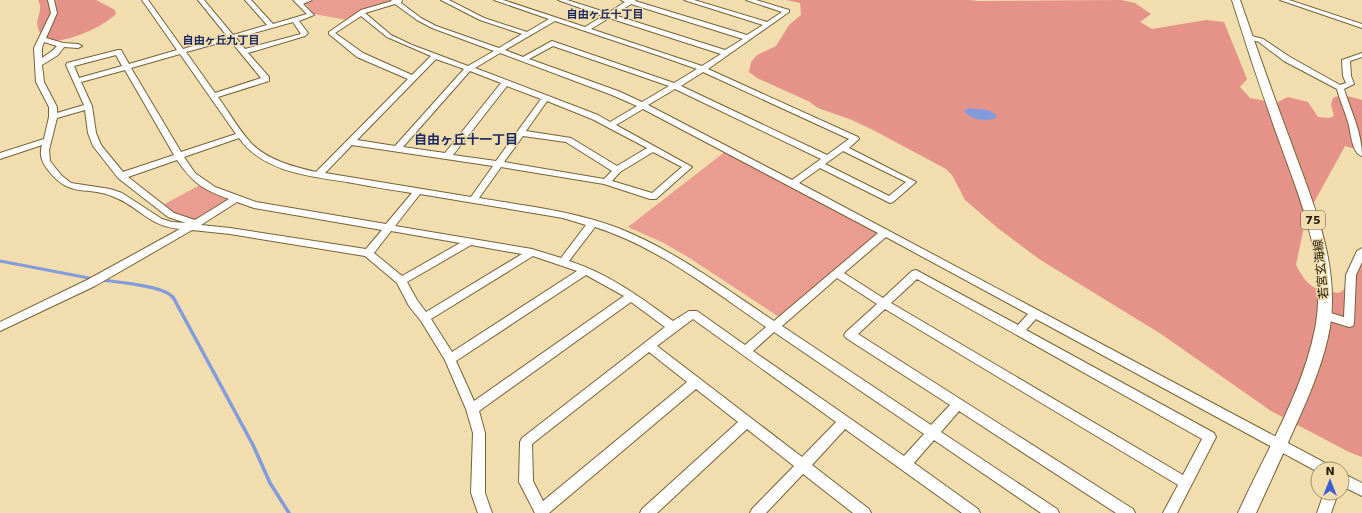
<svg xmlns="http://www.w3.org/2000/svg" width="1362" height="513" font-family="'DejaVu Sans','Noto Sans JP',sans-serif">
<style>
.green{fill:#eb9c91}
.forest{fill:#e59388}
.water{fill:#829bdc}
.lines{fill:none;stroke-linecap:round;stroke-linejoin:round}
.stream-far1{stroke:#829bdc;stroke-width:3}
.stream{stroke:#829bdc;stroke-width:3.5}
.minor-casing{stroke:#756337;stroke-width:2}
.major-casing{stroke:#756337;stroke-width:2}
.minor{fill:#fff;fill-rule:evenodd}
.major{fill:#fff;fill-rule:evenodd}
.labels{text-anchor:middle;stroke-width:3;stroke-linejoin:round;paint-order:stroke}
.far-neighbourhood-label{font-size:11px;font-weight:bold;fill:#1b2a62;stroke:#f1ddad}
.shield{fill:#f1ddad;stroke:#5f5439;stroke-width:1}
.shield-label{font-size:11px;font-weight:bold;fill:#201907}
.street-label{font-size:12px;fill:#201907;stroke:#f1ddad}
.neighbourhood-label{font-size:13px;font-weight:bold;fill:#1b2a62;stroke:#f1ddad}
</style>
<rect width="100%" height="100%" fill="#f1ddad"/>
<g class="green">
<polygon points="315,0 390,0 392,2 347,20 314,14 305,3"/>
<polygon points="726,151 876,231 877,234 779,317 688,257 662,242 628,227"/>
<path d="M 200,185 L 228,199 L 228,202 L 198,220 C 185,221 172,213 163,205 Z"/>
</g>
<g class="forest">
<path d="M 38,0 L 96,0 L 115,10 L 116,14 C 101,28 67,43 47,41 C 44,37 39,33 38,28 C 35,17 44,12 38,0 Z"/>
<path d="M 786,0 L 969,0 L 978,1 L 1121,0 L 1135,3 L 1151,14 L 1140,22 L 1152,29 L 1206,20 L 1224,22 L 1247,79 L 1240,87 L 1250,98 L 1276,103 L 1288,97 L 1308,102 L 1318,117 L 1329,118 L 1334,116 L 1331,105 L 1333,98 C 1342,93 1352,97 1362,100 L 1362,151 L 1345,146 L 1306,217 L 1296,265 C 1309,289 1313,289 1339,293 L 1346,288 L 1362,262 L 1362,457 L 1349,452 L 1271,411 L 1161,334 L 1039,259 L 999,229 L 965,200 L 952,175 L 946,169 L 875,131 L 852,120 L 818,108 L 810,102 L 757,78 L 749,72 L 751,62 L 757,55 L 776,46 L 789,25 L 801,15 L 800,3 Z"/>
</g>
<path class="water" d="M 969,108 L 988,110 L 992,112 L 996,115 L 996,118 C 986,122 971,120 964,111 Z"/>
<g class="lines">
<g class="stream-far1">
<polyline points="0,261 94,279"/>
<path d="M 102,280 C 116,282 167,286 173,298"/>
</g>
<polyline class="stream" points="173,297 253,445 270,483 289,513"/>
<defs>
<g id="minor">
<path d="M 48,0 L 54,0 L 57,13 L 46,38 L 63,43 L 78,44 L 82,46 L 78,48 L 64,47 L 58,55 L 42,65 L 44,82 L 57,107 L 57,113 L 84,105 L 66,65 L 67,63 L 118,50 L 121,50 L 129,64 L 177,50 L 142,0 L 148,0 L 183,49 L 227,36 L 198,0 L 204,0 L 233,35 L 267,25 L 245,0 L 251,0 L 273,24 L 307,14 L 293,0 L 312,0 L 303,4 L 314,15 L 299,21 L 308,33 L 305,36 L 248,53 L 269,77 L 269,81 L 218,97 C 229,112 238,129 251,143 C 267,160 294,167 316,172 L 408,79 L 357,57 L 329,34 L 329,32 L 361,10 L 392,1 L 391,0 L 402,0 L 401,3 L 421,18 L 436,26 L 499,48 L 522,34 L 480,20 L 441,0 L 449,0 L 484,18 L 527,32 L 549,19 L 494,0 L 503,0 L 585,27 L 603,16 L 558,0 L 567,0 L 608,13 L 625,2 L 621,0 L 636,0 L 635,1 L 747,35 L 763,25 L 684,0 L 694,0 L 767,22 L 782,12 L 746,0 L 756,0 L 789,10 L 789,12 L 708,69 L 858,137 L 859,139 L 849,148 L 916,182 L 893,202 L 890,203 L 820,168 L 799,183 L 1329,465 L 1331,469 L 1318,469 L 1318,472 L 1036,319 L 1026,330 L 1214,433 L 1216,437 L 1177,513 L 1163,513 L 1178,485 L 885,309 L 858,334 L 1133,509 L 1135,513 L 1116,513 L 959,411 L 941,432 L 1057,509 L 1059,513 L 1041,513 L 934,440 L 914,463 L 978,509 L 980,513 L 962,513 L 845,429 L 812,465 L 869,509 L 871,513 L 853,513 L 803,474 L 766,513 L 750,513 L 752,509 L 794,466 L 747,429 L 657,513 L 640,513 L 642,509 L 738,422 L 696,389 L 549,513 L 535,513 L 519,482 L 520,442 L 522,438 L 665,327 L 631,302 L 479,411 L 485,433 L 485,493 L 492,513 L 478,513 L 471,493 L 473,433 L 466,409 L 445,360 L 421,321 L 409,306 L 397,283 L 365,256 L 230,234 L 192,230 L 95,286 L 0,331 L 0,322 L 87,280 L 180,229 C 148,226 140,207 114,197 C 87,185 70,199 48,170 C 42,162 39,155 42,145 L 0,159 L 0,153 L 44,139 L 49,117 L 49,107 L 36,82 L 34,48 L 51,13 ZM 395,4 L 417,20 L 432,28 L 494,51 L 468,66 L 412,45 L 391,35 L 365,13 ZM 631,4 L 743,39 L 725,50 L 614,15 ZM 361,16 L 387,37 L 431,56 L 412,75 L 363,53 L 335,33 ZM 609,18 L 721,54 L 702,66 L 591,29 ZM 555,21 L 660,56 L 697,69 L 674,83 L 552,41 L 523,57 L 505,50 ZM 293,22 L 301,34 L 245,49 L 236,38 ZM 230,40 L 261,78 L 215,93 L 186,52 ZM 44,42 L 57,46 L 52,51 L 42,58 L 42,48 ZM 553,46 L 669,86 L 642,102 L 618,91 L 529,59 ZM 500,53 L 612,95 L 637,106 L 610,122 L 598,115 L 475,68 ZM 180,54 L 236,134 L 181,152 L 131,68 ZM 116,55 L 122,66 L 79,78 L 74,66 ZM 436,59 L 464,69 L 395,146 L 357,140 ZM 125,70 L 174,155 L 123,172 L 101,145 L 96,133 L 92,106 L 81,82 ZM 470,71 L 501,83 L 445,153 L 403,147 ZM 703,72 L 849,139 L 827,155 L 681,86 ZM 507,86 L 541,99 L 496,161 L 453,155 ZM 675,89 L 821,159 L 792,180 L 648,105 ZM 547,101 L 592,119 L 647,148 L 617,166 L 571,138 L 526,131 ZM 643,109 L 878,233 L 774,321 C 723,287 674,250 618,228 C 574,211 526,206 479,198 L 501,167 L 604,184 L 650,199 L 656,199 L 692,167 L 616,125 ZM 85,110 L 88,133 L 93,146 L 118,178 L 168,217 L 186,223 L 172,222 L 162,219 L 122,193 L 110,189 L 71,183 L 61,175 L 50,161 L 49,150 L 57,118 ZM 523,136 L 566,142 L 612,171 L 604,179 L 504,162 ZM 239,138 C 263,172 310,176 347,182 C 369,186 390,190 412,193 L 386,224 L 256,202 L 215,187 L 195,173 L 184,157 ZM 352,145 L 493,166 L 471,197 L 325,173 ZM 843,151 L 906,182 L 889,196 L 825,164 ZM 653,152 L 682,167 L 652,193 L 612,181 L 620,172 ZM 177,160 C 193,183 202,189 229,199 L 195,220 L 174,213 L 128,177 ZM 420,194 L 563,218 L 586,225 L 561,258 L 532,249 L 395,226 ZM 237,202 L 254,208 L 382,230 L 366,249 L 230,228 L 201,225 ZM 595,227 C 658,247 712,290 766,327 L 745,345 L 697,311 L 689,311 L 673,321 C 640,297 609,274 569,261 ZM 391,231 L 460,243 L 402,276 L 374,253 ZM 886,237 L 1028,314 L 1018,325 L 916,270 L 912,271 L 883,298 L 844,273 ZM 471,245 L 522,254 L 426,312 L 417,300 L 407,282 ZM 533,256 L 577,271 L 452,352 L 431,319 ZM 586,275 L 624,296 L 474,401 L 456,361 ZM 837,278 L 877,304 L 846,332 L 844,335 L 846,338 L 950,405 L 931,425 L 782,326 ZM 917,279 L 1202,439 L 1183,475 L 891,303 ZM 693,319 L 836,422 L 802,457 L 657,346 ZM 774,332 L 924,434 L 904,456 L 753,351 ZM 649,352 L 687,382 L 543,501 L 533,481 L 532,444 Z"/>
<polygon points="1280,0 1289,0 1362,24 1362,28"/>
<path d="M 1248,35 L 1263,39 L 1290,57 L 1340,85 L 1346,83 L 1343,76 L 1342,60 L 1362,53 L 1362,57 L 1350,61 L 1351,76 L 1354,84 L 1344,89 C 1351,112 1362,132 1362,156 C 1351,153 1351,130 1348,122 C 1345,111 1340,101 1337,89 L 1284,61 L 1259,42 L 1246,38 L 1245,37 Z"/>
<polygon points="1362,248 1362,262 1356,275 1354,323 1353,326 1349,327 1320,318 1319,315 1320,312 1324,311 1344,317 1346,275 1357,251"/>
<polygon points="1342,473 1362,483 1362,496 1342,486"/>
<polygon points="1324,493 1338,493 1331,513 1317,513"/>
</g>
<path id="major" d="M 1232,0 L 1240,0 C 1256,46 1272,92 1289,137 C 1311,199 1340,260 1330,327 C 1324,362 1309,396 1295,427 C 1282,456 1269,485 1256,513 L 1238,513 C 1265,453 1302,394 1315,329 C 1328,261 1299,197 1277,135 C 1261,90 1246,45 1232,0 Z"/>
</defs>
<use href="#minor" class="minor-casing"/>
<use href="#major" class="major-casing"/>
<use href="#minor" class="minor"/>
<use href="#major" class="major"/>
</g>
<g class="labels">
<g class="far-neighbourhood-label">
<text x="605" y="18">自由ヶ丘十丁目</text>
<text x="221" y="44">自由ヶ丘九丁目</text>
</g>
<rect class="shield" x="1301" y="211" width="24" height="18" rx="3"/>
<g class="shield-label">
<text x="1313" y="224">75</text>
</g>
<g class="street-label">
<text transform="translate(1321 269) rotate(-96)" y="4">若宮玄海線</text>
</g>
<g class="neighbourhood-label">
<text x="466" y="144">自由ヶ丘十一丁目</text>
</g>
</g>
<g transform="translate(1330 481)"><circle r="19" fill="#f1ddad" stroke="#9d8f6b"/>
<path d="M0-3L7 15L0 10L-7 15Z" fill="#3f5ed0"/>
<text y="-6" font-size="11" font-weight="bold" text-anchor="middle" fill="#201907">N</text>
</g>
</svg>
